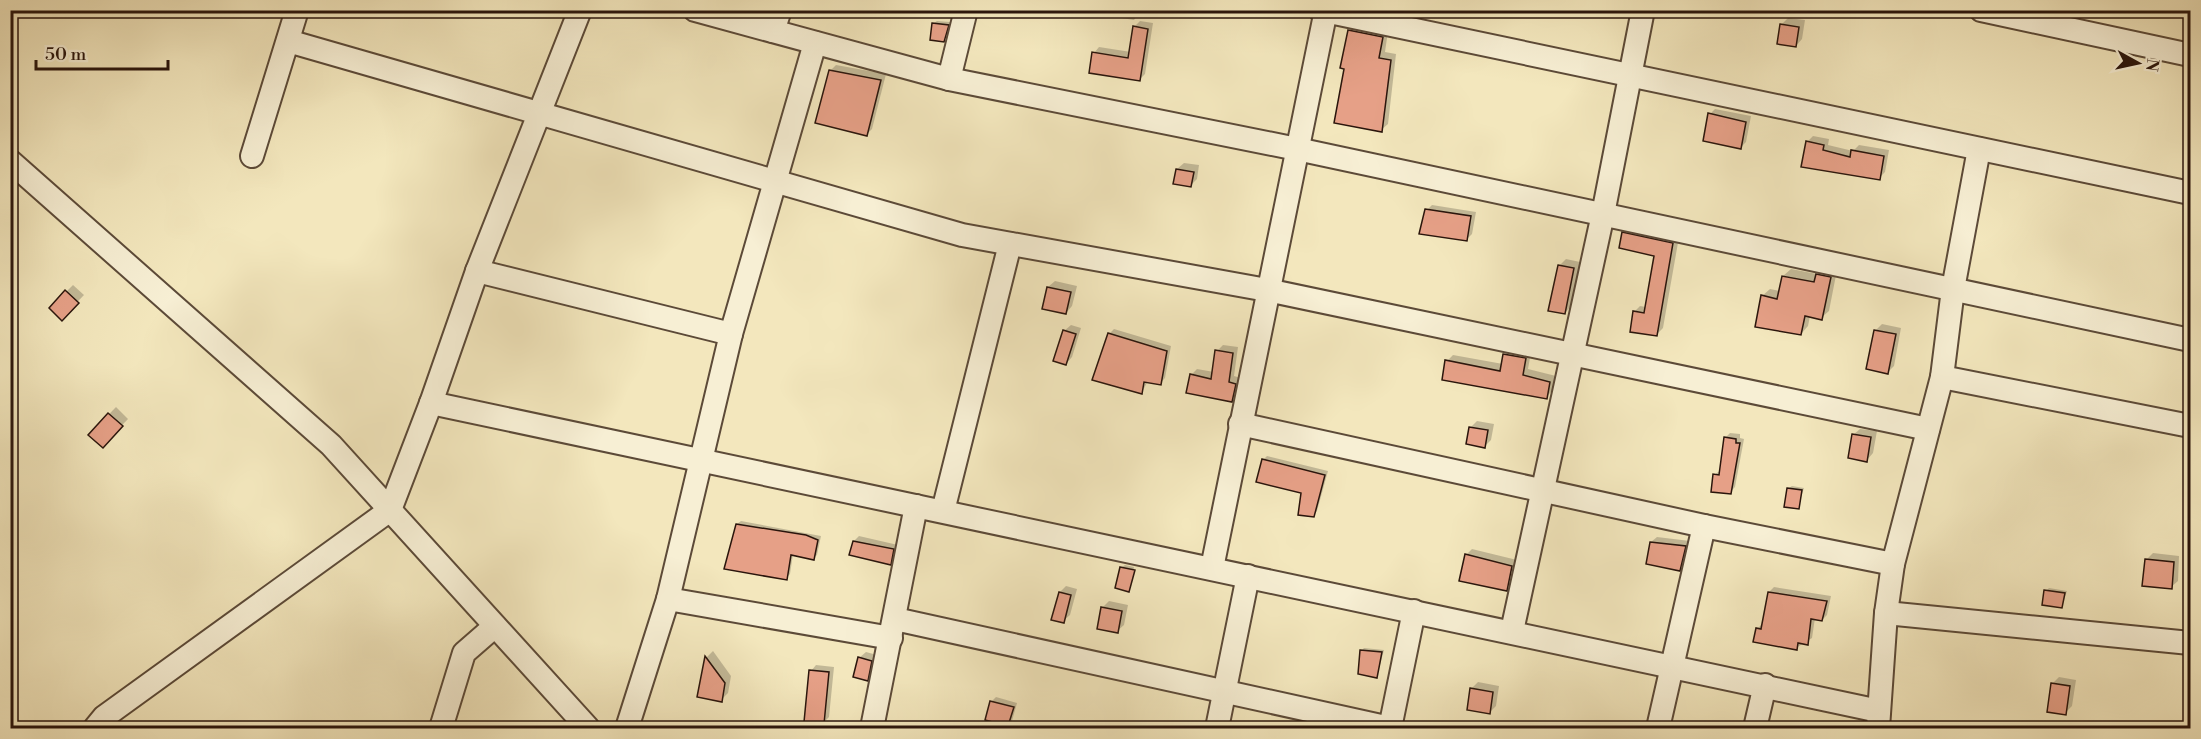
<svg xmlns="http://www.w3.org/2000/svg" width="2201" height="739" font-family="'Libre Bodoni',serif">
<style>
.shadow{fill:#0003}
.building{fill:#e6a087;stroke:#2a150c;stroke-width:1.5}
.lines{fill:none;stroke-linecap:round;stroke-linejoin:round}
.minor-casing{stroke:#5c4a38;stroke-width:26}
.minor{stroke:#f7efd4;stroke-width:22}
</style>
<rect width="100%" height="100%" fill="#f3e7bd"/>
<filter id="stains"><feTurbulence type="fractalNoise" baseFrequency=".00333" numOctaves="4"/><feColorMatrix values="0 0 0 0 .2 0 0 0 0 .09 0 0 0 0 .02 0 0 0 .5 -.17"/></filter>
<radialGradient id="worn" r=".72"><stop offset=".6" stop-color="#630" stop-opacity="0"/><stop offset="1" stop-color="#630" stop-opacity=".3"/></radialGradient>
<g class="shadow">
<polygon points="1103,10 1141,10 1134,20 1102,15"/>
<polygon points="1788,18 1805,20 1802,39 1796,46 1782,24"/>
<polygon points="937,21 950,22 944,40 934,23"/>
<polygon points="1140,21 1153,23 1145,74 1139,80 1094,53 1099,47 1131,52 1134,27"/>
<polygon points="1356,24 1388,31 1385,52 1396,54 1388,124 1381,130 1346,68 1349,30"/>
<polygon points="836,65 886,74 872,129 866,135 830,71"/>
<polygon points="1715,109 1751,116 1746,142 1741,147 1710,114"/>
<polygon points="1813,136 1829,139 1828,145 1853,151 1859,145 1889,150 1885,172 1879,178 1807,142"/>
<polygon points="1184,163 1199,165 1197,179 1191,185 1177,169"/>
<polygon points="1432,205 1476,212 1472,234 1467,239 1427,210"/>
<polygon points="1630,227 1679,237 1663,328 1657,334 1634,312 1640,306 1646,307 1656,255 1624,233"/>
<polygon points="1566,259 1580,262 1571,306 1565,313 1559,266"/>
<polygon points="1824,267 1837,270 1829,311 1821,318 1810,316 1808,326 1801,334 1762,296 1770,289 1780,291 1783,276 1791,269 1817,274"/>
<polygon points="1055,281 1077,286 1072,306 1066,313 1048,287"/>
<polygon points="73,285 84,295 62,318 51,307"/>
<polygon points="1882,324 1901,328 1894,366 1888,372 1876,330"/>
<polygon points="1071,325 1081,328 1072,357 1066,364 1064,331"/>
<polygon points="1114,329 1171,346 1165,378 1160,383 1148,381 1142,392 1109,334"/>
<polygon points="1223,345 1238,347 1234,376 1241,378 1237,395 1232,401 1191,375 1197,369 1214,372 1217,351"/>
<polygon points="1510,349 1531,352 1528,369 1556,376 1552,391 1546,397 1447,361 1453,355 1503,364 1504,355"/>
<polygon points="116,407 128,419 102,446 90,434"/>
<polygon points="1477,421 1494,424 1491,440 1485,446 1470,428"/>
<polygon points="1860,429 1877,431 1873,453 1867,460 1853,435"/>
<polygon points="1730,433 1740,434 1740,438 1744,439 1735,487 1730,492 1714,475 1721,470 1725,438"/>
<polygon points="1267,456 1328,471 1317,511 1313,516 1302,492 1263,460"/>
<polygon points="1792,486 1804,488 1798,507 1789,488"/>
<polygon points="741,521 821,536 817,555 813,558 793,554 790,574 786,578 737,524"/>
<polygon points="859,536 898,545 895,558 890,563 854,541"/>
<polygon points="1657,537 1690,541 1685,564 1679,569 1651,542"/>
<polygon points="1472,549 1517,560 1512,584 1506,590 1466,555"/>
<polygon points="2153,553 2179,556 2178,581 2171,587 2146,560"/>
<polygon points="1125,565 1134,567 1129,590 1122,567"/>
<polygon points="1066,586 1077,589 1070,615 1063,621 1060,592"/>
<polygon points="1774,587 1831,596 1827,615 1822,620 1815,618 1812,638 1796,648 1757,629 1762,624 1769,592"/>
<polygon points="2049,588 2067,591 2062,606 2046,591"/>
<polygon points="1109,601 1128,605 1124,625 1117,631 1103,607"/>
<polygon points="1364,648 1384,650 1377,676 1361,651"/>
<polygon points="713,651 731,676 728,693 721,700 699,695 707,657"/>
<polygon points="866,652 877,655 874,672 867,679 859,658"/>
<polygon points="816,665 834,667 829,717 823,723 822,728 805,728 811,671"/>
<polygon points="2059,677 2076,680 2072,706 2065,713 2052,684"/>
<polygon points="1478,682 1499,686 1496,706 1490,712 1471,689"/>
<polygon points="996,697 1017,703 1010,728 984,728 992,701"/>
</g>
<g class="building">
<polygon points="932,23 949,25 944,42 930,40"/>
<polygon points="1780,24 1799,27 1796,47 1777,44"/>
<polygon points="1133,26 1148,29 1140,81 1089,73 1092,52 1128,58"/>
<polygon points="1348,30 1383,37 1379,58 1391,60 1382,132 1334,123 1344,69 1340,68"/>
<polygon points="829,70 881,80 867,136 815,123"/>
<polygon points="1708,113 1746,122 1741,149 1703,141"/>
<polygon points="1806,141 1824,145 1823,150 1850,157 1851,150 1884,156 1880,180 1801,167"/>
<polygon points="1176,169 1194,172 1191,187 1173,184"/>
<polygon points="1425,209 1471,216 1467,241 1419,234"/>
<polygon points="1622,232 1673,243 1657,336 1630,332 1633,311 1644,313 1654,256 1619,248"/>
<polygon points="1558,265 1574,268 1565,314 1548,311"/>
<polygon points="1816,274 1831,277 1822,320 1805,316 1801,335 1755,327 1761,295 1777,299 1782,276 1814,282"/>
<polygon points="1047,287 1071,292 1066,314 1042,309"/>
<polygon points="65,290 79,303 62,321 49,308"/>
<polygon points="1063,330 1076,334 1066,365 1053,361"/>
<polygon points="1874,330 1896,334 1888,374 1866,369"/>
<polygon points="1108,333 1167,351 1161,385 1144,382 1142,394 1092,380"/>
<polygon points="1215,350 1233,353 1229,382 1236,384 1232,402 1186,393 1190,374 1211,379"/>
<polygon points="1503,354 1526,358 1523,375 1550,382 1547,399 1442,380 1445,360 1500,371"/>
<polygon points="108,413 123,426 103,448 88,435"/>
<polygon points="1469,427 1488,430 1485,448 1466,444"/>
<polygon points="1852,434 1871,437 1867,462 1848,458"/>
<polygon points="1724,437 1736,439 1736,443 1740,443 1731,494 1711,492 1713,474 1719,475"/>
<polygon points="1262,459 1325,475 1314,517 1298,515 1301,493 1256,482"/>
<polygon points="1787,488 1802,490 1799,509 1784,507"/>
<polygon points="736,524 806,535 818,540 814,560 791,555 787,580 724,569"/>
<polygon points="853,541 894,549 891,565 849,555"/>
<polygon points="1650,542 1686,546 1680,571 1646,564"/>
<polygon points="1465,554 1512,566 1507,591 1459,581"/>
<polygon points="2145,559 2174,562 2172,589 2142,586"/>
<polygon points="1120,567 1135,570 1129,592 1115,588"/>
<polygon points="2044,590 2065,593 2062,608 2042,605"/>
<polygon points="1059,592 1071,595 1064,623 1051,620"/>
<polygon points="1768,592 1827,601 1822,621 1811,619 1808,645 1798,643 1797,650 1753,642 1756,628 1761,629"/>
<polygon points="1101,607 1122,611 1118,633 1097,629"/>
<polygon points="1360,650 1382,652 1377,678 1358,674"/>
<polygon points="705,656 725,683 722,702 697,697"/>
<polygon points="858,657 872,661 868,681 853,677"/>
<polygon points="809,670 829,672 824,724 804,722"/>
<polygon points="2051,683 2070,686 2066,715 2047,712"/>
<polygon points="1470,688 1493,692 1490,714 1467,710"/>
<polygon points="990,701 1014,707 1008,726 985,720"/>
</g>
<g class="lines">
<defs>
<g id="minor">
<polyline points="695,10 949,79 1297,149 2190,340"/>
<polyline points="1320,10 2190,193"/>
<polyline points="1981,10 2190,55"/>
<polyline points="773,31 780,10"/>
<polyline points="288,41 962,235 1267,290 1928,429"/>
<polyline points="949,79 966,10"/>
<polyline points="252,156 297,10"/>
<polyline points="10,161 331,445 588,728"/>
<polyline points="477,271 731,334"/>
<polyline points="1942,377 2190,426"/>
<polyline points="431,403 1879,711"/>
<polyline points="1240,424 1704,526 1893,564"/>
<polyline points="943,511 1010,244"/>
<polyline points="1212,568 1326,10"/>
<polyline points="668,599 891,638"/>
<polyline points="1886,613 2190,643"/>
<polyline points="895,619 1390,728"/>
<polyline points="1512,631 1603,214 1643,10"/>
<polyline points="95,728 104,717 390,510 431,403 477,271 580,10"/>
<polyline points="441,728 464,653 495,626"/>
<polyline points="627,728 668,599 731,334 815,43"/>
<polyline points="872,728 916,506"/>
<polyline points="1217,728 1248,576"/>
<polyline points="1390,728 1414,611"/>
<polyline points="1658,728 1704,526"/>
<polyline points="1755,728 1765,685"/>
<polyline points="1878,728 1886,613 1893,564 1942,377 1953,289 1979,149"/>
</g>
</defs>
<use href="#minor" class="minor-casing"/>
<use href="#minor" class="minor"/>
</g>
<rect width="2201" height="739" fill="none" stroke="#f3e7bd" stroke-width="36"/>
<rect x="12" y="12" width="2177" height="715" fill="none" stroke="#2a150c" stroke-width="3"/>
<rect x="18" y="18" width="2165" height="703" fill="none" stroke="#2a150c" stroke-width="1.5"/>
<g transform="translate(2138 63) rotate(98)" stroke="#f7efd4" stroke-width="4.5" paint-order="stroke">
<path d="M0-4.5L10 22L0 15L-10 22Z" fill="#2a150c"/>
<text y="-9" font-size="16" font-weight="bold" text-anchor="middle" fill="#2a150c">N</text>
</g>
<path d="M36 60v9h132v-9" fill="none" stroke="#2a150c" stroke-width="3"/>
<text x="45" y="60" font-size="18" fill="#2a150c" stroke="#f7efd4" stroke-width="4.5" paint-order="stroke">50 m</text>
<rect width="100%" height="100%" filter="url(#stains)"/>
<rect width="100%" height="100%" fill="url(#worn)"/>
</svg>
